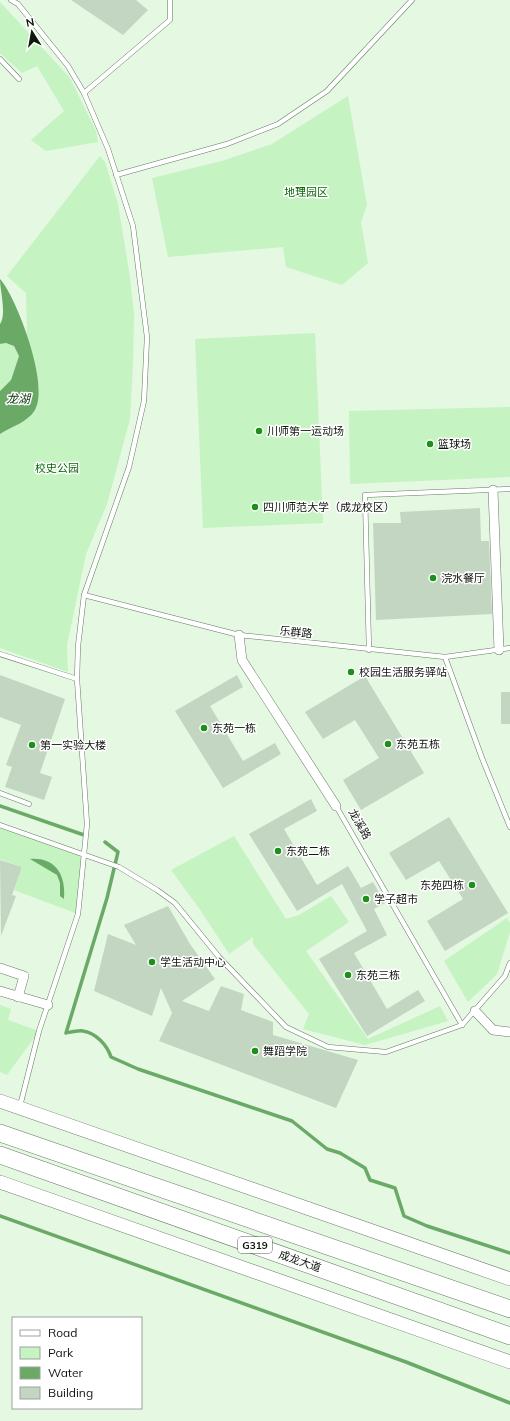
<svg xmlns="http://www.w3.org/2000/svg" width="510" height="1421" font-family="Mulish,'Noto Sans SC',sans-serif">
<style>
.green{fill:#c5f3c1}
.water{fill:#6baa66}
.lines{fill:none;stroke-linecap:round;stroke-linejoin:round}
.stream{stroke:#6baa66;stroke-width:3.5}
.building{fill:#c3d6c1}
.lane-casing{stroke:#687a66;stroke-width:5.5}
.street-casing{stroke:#687a66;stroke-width:10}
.secondary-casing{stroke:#687a66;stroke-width:14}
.highway-casing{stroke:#687a66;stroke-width:18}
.lane{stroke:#fff;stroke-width:4.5}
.street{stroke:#fff;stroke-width:9}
.secondary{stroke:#fff;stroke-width:13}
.highway{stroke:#fff;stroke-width:17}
.poi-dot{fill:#1d9019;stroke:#fff;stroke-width:1.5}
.labels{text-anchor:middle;stroke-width:3;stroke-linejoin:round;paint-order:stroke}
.shield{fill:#fff;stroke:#575c56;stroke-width:1}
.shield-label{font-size:10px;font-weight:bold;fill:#0f160e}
.park-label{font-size:11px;fill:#0b6809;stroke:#fff}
.poi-label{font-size:11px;fill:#0f160e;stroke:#fff;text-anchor:start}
.street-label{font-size:11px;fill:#0f160e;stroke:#fff}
.water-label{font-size:12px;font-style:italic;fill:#073405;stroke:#fff}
</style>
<rect width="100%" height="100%" fill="#e4f8e2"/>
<g class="green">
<polygon points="0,2 70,78 96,131 98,142 46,151 31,140 64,111 37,66 22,73 0,53"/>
<polygon points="348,96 367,205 361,222 368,263 342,285 286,267 283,247 168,257 152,178 222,161 272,144"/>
<polygon points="100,156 105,162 118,204 130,277 134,315 133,363 130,419 107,504 86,554 67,645 68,672 0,648 0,434 25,421 36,409 39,388 27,336 26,293 7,276"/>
<polygon points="315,333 323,523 203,528 195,339"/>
<polygon points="6,343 14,346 19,356 11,380 0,391 0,344"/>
<polygon points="510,407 510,477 350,484 349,411"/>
<polygon points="0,825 85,854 78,914 14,890 22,867 0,859"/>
<polygon points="234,836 286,919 299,915 331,896 349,922 306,951 368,1039 440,1006 448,1021 365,1045 303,1029 309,1014 253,944 253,937 229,954 201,911 171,870"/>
<polygon points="507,918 510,923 510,932 497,974 468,1002 444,961"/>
<polygon points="0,1005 11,1009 8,1020 39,1031 7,1075 0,1072"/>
</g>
<g class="water">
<path d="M 0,279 C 17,298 50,386 35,410 C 27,423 12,426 0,434 L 0,391 L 11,380 L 19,356 L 14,346 L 6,343 L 0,344 L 0,324 C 7,315 0,291 0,279 Z"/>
<path d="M 30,859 C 57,857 66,877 64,899 L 60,896 L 60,883 L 57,875 Z"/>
</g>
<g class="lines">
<g class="stream">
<polyline points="0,806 84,835"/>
<path d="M 105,842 L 118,852 L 107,898 L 66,1033 C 71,1032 78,1030 83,1031 C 96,1033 107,1045 111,1057 L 138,1069 L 292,1121 L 327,1149 L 340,1153 L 365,1168 L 370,1180 L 395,1188 L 404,1216 L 427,1226 L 510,1253"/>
<polyline points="0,1216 406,1362 510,1403"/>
</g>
</g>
<g class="building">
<polygon points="71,0 136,0 148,10 123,35"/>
<polygon points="480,508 481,541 489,541 492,614 376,620 373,523 401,523 400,512"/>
<polygon points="0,675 65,699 40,773 52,777 44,800 5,787 12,767 6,765 21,725 0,717"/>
<polygon points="237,675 243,687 210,706 243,761 275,743 281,754 223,788 175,711"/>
<polygon points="365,676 424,773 361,810 343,780 379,758 355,720 323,739 305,712"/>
<rect x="501" y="692" width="9" height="32"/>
<polygon points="311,799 317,811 284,829 317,885 348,866 361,888 373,882 385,903 374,909 387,935 354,953 387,1009 418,990 425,1001 367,1036 319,959 367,931 342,884 297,911 249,834"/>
<polygon points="449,817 508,913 445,951 427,921 463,899 439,861 406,880 389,853"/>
<polygon points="0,860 22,867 12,895 16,896 1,936"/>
<polygon points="168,906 190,944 215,979 182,1001 209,1011 221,986 244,994 241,1010 273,1022 273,1035 358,1060 336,1108 159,1041 172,1013 161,988 152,1016 94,991 108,934 136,945 124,925"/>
</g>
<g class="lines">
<defs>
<g id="lane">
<polyline points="11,0 18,4 68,66 84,93 108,149 133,226 147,337 144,401 129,467 84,595 78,646 77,679 87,824 78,914 39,1031 20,1106"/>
<polyline points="0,59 19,79"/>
<polyline points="84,93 170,20 170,0"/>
<polyline points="116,175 227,144 278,124 327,91 412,0"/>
<polyline points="84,595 239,635 445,657 510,648"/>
<polyline points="369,650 365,495 510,489"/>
<polyline points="0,654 77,679"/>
<polyline points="445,657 482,758 510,827"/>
<polyline points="0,793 29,804"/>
<polyline points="336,806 462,1025"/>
<polyline points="0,825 119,867 157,890 175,903 219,957 286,1027 328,1047 386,1052 462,1025 505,976 510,963"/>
</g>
<g id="street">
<polyline points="493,490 499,650"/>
<polyline points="239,635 242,660 336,806"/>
<polyline points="0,968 24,976 18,997"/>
<polyline points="0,991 48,1005"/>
<polyline points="475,1011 493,1030 510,1032"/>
</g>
<g id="secondary">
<polyline points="0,1101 510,1279"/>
<polyline points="0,1182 510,1362"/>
</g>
<g id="highway">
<polyline points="0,1133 510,1309"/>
<polyline points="0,1155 510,1336"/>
</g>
</defs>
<use href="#lane" class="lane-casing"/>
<use href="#street" class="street-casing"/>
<use href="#secondary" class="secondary-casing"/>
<use href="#highway" class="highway-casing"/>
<use href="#lane" class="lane"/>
<use href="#street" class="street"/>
<use href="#secondary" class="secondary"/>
<use href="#highway" class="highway"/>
</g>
<g class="poi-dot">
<circle cx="259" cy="431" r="4"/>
<circle cx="430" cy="444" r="4"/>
<circle cx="255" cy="507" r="4"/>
<circle cx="433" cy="578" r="4"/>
<circle cx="351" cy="672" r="4"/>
<circle cx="204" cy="728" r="4"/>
<circle cx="388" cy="744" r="4"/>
<circle cx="32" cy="745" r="4"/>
<circle cx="278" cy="851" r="4"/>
<circle cx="472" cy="885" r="4"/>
<circle cx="366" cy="899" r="4"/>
<circle cx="152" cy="962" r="4"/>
<circle cx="348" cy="975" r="4"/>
<circle cx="255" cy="1051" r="4"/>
</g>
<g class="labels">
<rect class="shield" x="238" y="1237" width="34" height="16" rx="3"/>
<g class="shield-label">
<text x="255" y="1249">G319</text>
</g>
<g class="park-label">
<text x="306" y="196">地理园区</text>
<text x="57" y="472">校史公园</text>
</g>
<g class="poi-label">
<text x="267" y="435">川师第一运动场</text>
<text x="438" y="448">篮球场</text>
<text x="263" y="511">四川师范大学（成龙校区）</text>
<text x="441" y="582">浣水餐厅</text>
<text x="359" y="676">校园生活服务驿站</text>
<text x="212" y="732">东苑一栋</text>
<text x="396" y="748">东苑五栋</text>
<text x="40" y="749">第一实验大楼</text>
<text x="286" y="855">东苑二栋</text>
<text x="464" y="889" text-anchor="end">东苑四栋</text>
<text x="374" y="903">学子超市</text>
<text x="160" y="966">学生活动中心</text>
<text x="356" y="979">东苑三栋</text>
<text x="263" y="1055">舞蹈学院</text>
</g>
<g class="street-label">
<text transform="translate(296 632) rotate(6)" y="4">乐群路</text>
<text transform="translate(360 824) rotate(60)" y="4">龙溪路</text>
<text transform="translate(300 1261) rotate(19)" y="4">成龙大道</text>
</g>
<g class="water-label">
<text x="18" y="403">龙湖</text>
</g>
</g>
<rect x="12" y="1317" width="130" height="92" fill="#ffffff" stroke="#9fa29f"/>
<rect x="20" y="1330" width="20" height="6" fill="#ffffff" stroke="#9fa29f"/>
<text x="48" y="1337" font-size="12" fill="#0f160e">Road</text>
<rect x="20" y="1347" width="20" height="12" fill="#c5f3c1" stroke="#9fa29f"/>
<text x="48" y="1357" font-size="12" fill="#0f160e">Park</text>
<rect x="20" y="1367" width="20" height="12" fill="#6baa66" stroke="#9fa29f"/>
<text x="48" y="1377" font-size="12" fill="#0f160e">Water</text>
<rect x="20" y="1387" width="20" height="12" fill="#c3d6c1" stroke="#9fa29f"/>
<text x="48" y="1397" font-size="12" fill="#0f160e">Building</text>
<g transform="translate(32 32) rotate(349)" stroke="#ffffff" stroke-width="3" paint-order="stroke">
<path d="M0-3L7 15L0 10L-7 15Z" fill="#0f160e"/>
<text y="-6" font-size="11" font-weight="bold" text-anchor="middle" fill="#0f160e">N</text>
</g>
</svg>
